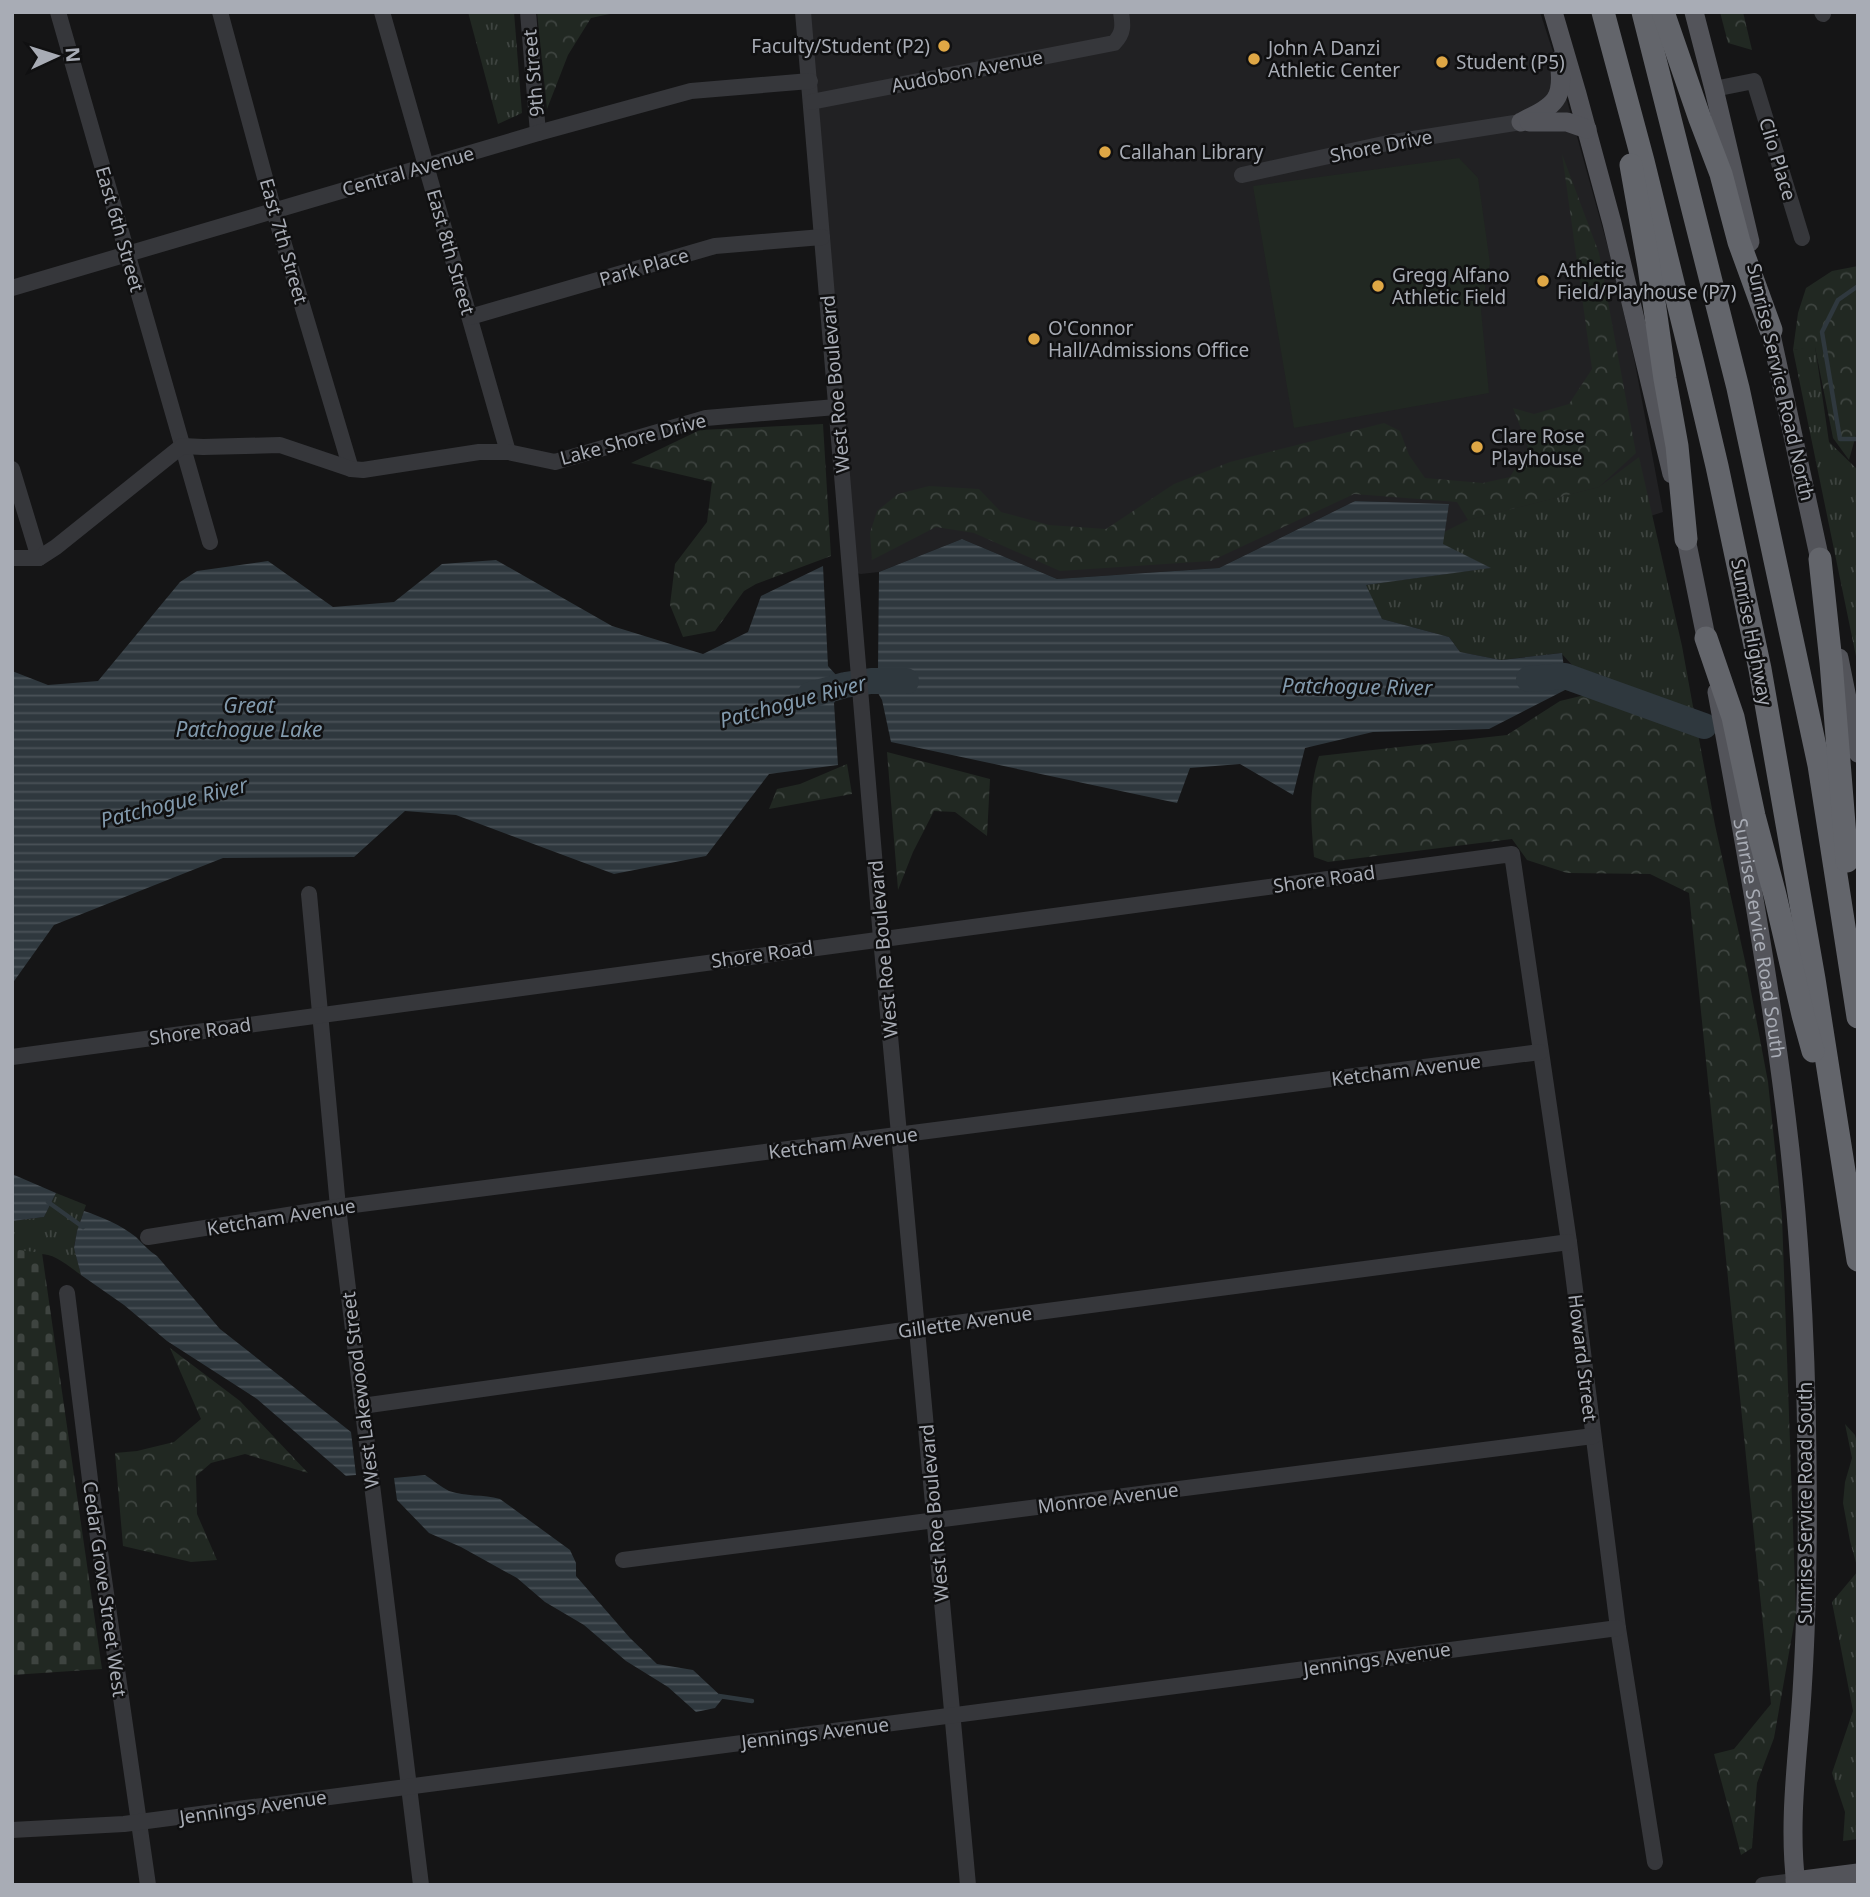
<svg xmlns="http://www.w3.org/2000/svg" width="1870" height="1897" font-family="'Noto Sans',sans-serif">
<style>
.built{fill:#212123}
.grass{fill:url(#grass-tufts)}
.forest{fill:url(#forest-crowns)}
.cemetery{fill:url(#cemetery-stones)}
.pitch{fill:#212822}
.water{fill:url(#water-rules)}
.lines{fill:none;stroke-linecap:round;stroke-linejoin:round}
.stream{stroke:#2f383e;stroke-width:4.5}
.river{stroke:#2f383e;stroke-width:26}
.minor{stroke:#36373b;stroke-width:16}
.major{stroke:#53545a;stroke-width:19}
.highway{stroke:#63656b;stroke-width:23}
.poi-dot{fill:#dfa745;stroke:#101011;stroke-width:2.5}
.labels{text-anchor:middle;stroke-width:5;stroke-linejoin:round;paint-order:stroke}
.poi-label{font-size:19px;fill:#a8acb5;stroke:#101011;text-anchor:start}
.street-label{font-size:19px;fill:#a8acb5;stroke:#101011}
.water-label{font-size:21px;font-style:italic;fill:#829aad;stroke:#101011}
</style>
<defs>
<pattern id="grass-tufts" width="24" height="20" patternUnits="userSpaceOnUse" patternTransform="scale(1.75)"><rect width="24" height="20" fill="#212822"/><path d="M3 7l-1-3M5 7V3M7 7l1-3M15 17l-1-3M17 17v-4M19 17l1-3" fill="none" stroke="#3e4440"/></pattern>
<pattern id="forest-crowns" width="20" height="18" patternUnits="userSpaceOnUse" patternTransform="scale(1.75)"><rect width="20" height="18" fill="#212822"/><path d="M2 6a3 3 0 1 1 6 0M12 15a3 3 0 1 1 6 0" fill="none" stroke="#3e4440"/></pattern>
<pattern id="cemetery-stones" width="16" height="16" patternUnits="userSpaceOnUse" patternTransform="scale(1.75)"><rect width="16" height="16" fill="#212822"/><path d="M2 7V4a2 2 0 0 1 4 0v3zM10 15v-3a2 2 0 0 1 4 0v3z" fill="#3e4440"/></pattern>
<pattern id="water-rules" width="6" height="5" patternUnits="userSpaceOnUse" patternTransform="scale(1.75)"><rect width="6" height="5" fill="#2f383e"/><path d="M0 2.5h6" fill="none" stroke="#4a5258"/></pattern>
</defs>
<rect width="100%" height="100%" fill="#151516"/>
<polygon class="built" points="803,12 1540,12 1556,61 1612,262 1634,358 1663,512 1491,568 1442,544 1449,504 1355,501 1219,568 1057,579 962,539 879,572 861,574 851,572"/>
<g class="grass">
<polygon points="468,12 514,12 522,113 498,124"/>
<polygon points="1815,346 1829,442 1858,470 1858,666 1793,350"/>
<polygon points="1639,457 1682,646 1696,723 1603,676 1573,666 1561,653 1501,660 1460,652 1449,637 1382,619 1365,585 1490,568 1442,544 1444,532 1468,520 1599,487"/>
<path d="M 56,1193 L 86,1205 L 77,1231 L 74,1247 L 81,1275 C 51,1253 49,1250 12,1258 L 12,1221 L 44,1217 Z"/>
<polygon points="1845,1424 1855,1435 1858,1446 1858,1570 1850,1541 1843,1503 1845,1482 1852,1458"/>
<polygon points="1858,1571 1858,1839 1843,1841 1845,1812 1832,1773 1853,1711 1832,1602"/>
</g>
<g class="forest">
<polygon points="537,12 619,12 591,18 568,55 547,109"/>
<polygon points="1720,12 1743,12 1752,50 1728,43"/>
<polygon points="1562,154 1599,253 1636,453 1599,487 1468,520 1457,502 1354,494 1211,561 1060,571 974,533 936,527 872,560 870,533 877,511 898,494 929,486 979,489 1001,512 1049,525 1106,529 1174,484 1230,462 1384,423 1400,431 1409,455 1425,478 1483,483 1510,477 1528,447 1513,408 1534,414 1569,404 1592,369"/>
<polygon points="1858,266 1858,428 1849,460 1833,438 1815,347 1793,350 1798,313 1806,288 1832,271"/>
<polygon points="823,424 831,556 756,584 744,591 715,631 683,637 670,605 675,564 707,522 712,482 631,463 700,430"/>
<path d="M 1593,693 L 1646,717 L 1696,723 L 1715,825 L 1747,970 L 1768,1082 L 1782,1216 L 1796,1613 L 1774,1738 L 1757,1783 L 1752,1848 L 1741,1855 L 1714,1754 L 1734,1749 L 1771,1704 L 1689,893 L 1650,874 L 1567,873 L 1527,860 L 1512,839 L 1328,862 L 1314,857 C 1311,823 1308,790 1319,756 L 1507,735 L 1560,701 Z"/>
<polygon points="887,752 990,779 987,836 955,812 934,811 913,852 898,890"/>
<polygon points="847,764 852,794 769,809 777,789 800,784"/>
<polygon points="170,1348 240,1401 308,1473 245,1454 211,1463 196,1476 197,1514 217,1560 191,1562 123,1546 115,1453 137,1451 174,1442 201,1419"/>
</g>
<polygon class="cemetery" points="12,1249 42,1253 102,1669 12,1675"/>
<polygon class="pitch" points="1459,158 1478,178 1490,263 1481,310 1489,393 1294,428 1253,186"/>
<g class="water">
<polygon points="1355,501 1449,504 1443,544 1491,568 1366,585 1382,619 1449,637 1460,652 1501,660 1562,653 1567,689 1489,729 1373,732 1305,748 1293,795 1240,764 1190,768 1177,803 891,742 882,700 871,681 878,668 879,572 962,539 1057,579 1219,568"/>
<polygon points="496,560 612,626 703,654 748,632 761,596 823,566 828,666 845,685 834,703 838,765 769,774 706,856 614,874 456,815 405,811 354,857 223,858 54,925 12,984 12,671 48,685 98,681 180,582 197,571 268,561 333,607 394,602 442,564"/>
<polygon points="12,1174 56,1193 44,1217 12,1221"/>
<path d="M 84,1211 C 102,1217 121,1225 136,1237 C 143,1244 149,1251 157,1256 L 220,1329 L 351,1432 L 356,1475 L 346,1476 L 257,1399 L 167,1341 L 124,1305 L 81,1275 L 74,1248 L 77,1231 Z"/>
<path d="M 425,1475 C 433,1480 441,1487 449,1491 C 466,1497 483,1494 500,1499 L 570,1550 L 576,1563 L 576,1576 L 630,1638 L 657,1664 L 693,1670 L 723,1698 L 715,1708 L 696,1712 L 668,1687 L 626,1661 L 584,1625 L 545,1602 L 517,1578 L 461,1547 L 429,1533 L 397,1500 L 394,1478 Z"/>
</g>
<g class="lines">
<g class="stream">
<polyline points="1858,286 1838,300 1822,332 1840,439 1858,439"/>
<polyline points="48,1202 83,1227"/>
<polyline points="719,1696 752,1701"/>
</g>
<g class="river">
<polyline points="1529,679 1565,676 1704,726"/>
<polyline points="810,695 845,685 871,681 906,681"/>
</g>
<g class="minor">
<polyline points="58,12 210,542"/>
<polyline points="220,12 274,211 351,469"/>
<polyline points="382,12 508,452"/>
<polyline points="528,12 538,133"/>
<polyline points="803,12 881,938 968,1885"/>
<polyline points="1822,12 1823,14"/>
<polyline points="1714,89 1754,81 1802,238"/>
<path d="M 811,102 L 1114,43 C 1124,33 1123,25 1121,12"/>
<polyline points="1242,175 1388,143 1521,122"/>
<polyline points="12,288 538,133 691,91 810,81"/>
<polyline points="470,317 715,246 822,237"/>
<polyline points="12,469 39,558"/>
<polyline points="12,558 39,558 56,547 182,446 203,447 280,445 351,469 363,470 479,452 508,452 555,462 706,418 836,407"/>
<polyline points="309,894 338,1207 421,1885"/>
<polyline points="12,1057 1512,854 1569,1242 1618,1628 1655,1862"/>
<polyline points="148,1237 338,1207 1540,1052"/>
<polyline points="67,1293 92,1496 148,1885"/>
<polyline points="362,1406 918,1328 1569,1242"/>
<polyline points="623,1560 1593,1436"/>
<polyline points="12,1830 124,1824 1618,1628"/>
<polyline points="1763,1885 1795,1881"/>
</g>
<g class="major">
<polyline points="1553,12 1577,94 1612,223 1672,474"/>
<polyline points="1694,12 1714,89 1750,242"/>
<path d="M 1521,122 C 1555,105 1565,101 1559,60"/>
<polyline points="1529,122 1567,122 1587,129"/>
<polyline points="1767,316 1823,574"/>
<polyline points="1683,524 1709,652"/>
<polyline points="1839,658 1858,753"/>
<path id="s1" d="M 1717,692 C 1745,844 1773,997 1790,1150 C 1801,1252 1806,1355 1807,1457 C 1808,1536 1807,1614 1802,1692 C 1798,1756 1788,1821 1796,1885"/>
<polyline points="1795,1881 1858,1873"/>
</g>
<g class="highway">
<polyline points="1603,12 1643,161 1693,364 1717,466 1760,669 1814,979 1858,1260"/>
<polyline points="1643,12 1738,388 1819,765 1858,1017"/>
<polyline points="1663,12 1700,119 1721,174 1739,242 1771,330"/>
<polyline points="1631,165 1649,267 1665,379 1677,446 1686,539"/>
<polyline points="1820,559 1831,662 1847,861"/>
<polyline points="1706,638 1733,717 1754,816 1775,895 1803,1015 1813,1051"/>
</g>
</g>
<g class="poi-dot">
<circle cx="944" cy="46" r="7"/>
<circle cx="1254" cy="59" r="7"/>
<circle cx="1442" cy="62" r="7"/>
<circle cx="1105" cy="152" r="7"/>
<circle cx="1543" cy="281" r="7"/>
<circle cx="1378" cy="286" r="7"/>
<circle cx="1034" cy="339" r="7"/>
<circle cx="1477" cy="447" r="7"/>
</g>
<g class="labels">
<g class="poi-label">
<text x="930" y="53" text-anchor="end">Faculty/Student (P2)</text>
<text x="1268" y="55">John A Danzi<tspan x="1268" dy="22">Athletic Center</tspan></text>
<text x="1456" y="69">Student (P5)</text>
<text x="1119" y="159">Callahan Library</text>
<text x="1557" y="277">Athletic<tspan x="1557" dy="22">Field/Playhouse (P7)</tspan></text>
<text x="1392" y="282">Gregg Alfano<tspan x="1392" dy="22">Athletic Field</tspan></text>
<text x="1048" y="335">O'Connor<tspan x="1048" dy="22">Hall/Admissions Office</tspan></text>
<text x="1491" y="443">Clare Rose<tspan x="1491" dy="22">Playhouse</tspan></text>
</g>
<g class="street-label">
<text transform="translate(967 71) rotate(-11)" y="7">Audobon Avenue</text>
<text transform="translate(533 73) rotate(-95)" y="7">9th Street</text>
<text transform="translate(1381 146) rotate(-11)" y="7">Shore Drive</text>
<text transform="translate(1778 159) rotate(73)" y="7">Clio Place</text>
<text transform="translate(408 171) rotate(-16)" y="7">Central Avenue</text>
<text transform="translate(120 229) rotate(74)" y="7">East 6th Street</text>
<text transform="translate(284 241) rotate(74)" y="7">East 7th Street</text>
<text transform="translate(451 252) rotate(74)" y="7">East 8th Street</text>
<text transform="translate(644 267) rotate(-16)" y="7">Park Place</text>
<text transform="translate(1781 382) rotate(77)" y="7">Sunrise Service Road North</text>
<text transform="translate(835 384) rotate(-95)" y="7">West Roe Boulevard</text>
<text transform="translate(633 439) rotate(-15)" y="7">Lake Shore Drive</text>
<text transform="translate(1752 632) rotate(79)" y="7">Sunrise Highway</text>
<text transform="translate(1324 879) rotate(-8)" y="7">Shore Road</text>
<text dy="7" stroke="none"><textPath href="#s1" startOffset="250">Sunrise Service Road South</textPath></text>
<text transform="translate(883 949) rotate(-95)" y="7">West Roe Boulevard</text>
<text transform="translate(762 954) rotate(-8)" y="7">Shore Road</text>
<text transform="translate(200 1031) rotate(-8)" y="7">Shore Road</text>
<text transform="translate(1406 1070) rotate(-7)" y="7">Ketcham Avenue</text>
<text transform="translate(843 1143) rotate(-7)" y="7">Ketcham Avenue</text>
<text transform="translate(281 1217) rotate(-9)" y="7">Ketcham Avenue</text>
<text transform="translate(965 1322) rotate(-8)" y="7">Gillette Avenue</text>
<text transform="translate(1583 1358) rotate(83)" y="7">Howard Street</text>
<text transform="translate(360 1390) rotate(-97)" y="7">West Lakewood Street</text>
<text transform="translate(1108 1498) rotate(-7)" y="7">Monroe Avenue</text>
<text transform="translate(1805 1503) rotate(-90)" y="7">Sunrise Service Road South</text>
<text transform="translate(934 1513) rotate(-95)" y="7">West Roe Boulevard</text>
<text transform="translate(105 1589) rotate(82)" y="7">Cedar Grove Street West</text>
<text transform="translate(1377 1659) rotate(-8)" y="7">Jennings Avenue</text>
<text transform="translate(815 1733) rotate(-7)" y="7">Jennings Avenue</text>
<text transform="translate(253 1807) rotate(-8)" y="7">Jennings Avenue</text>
</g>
<g class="water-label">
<text transform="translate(1357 687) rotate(1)" y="7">Patchogue River</text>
<text transform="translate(793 702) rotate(-15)" y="7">Patchogue River</text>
<text x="249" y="713">Great<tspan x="249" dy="24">Patchogue Lake</tspan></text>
<text transform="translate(174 803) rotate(-14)" y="7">Patchogue River</text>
</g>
</g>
<rect width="1870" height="1897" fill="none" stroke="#a8acb5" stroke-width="28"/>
<g transform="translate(56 56) rotate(86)" stroke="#101011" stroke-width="5" paint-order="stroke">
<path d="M0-5L12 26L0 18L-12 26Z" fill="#a8acb5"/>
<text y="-10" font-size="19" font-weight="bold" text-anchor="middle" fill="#a8acb5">N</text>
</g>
</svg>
